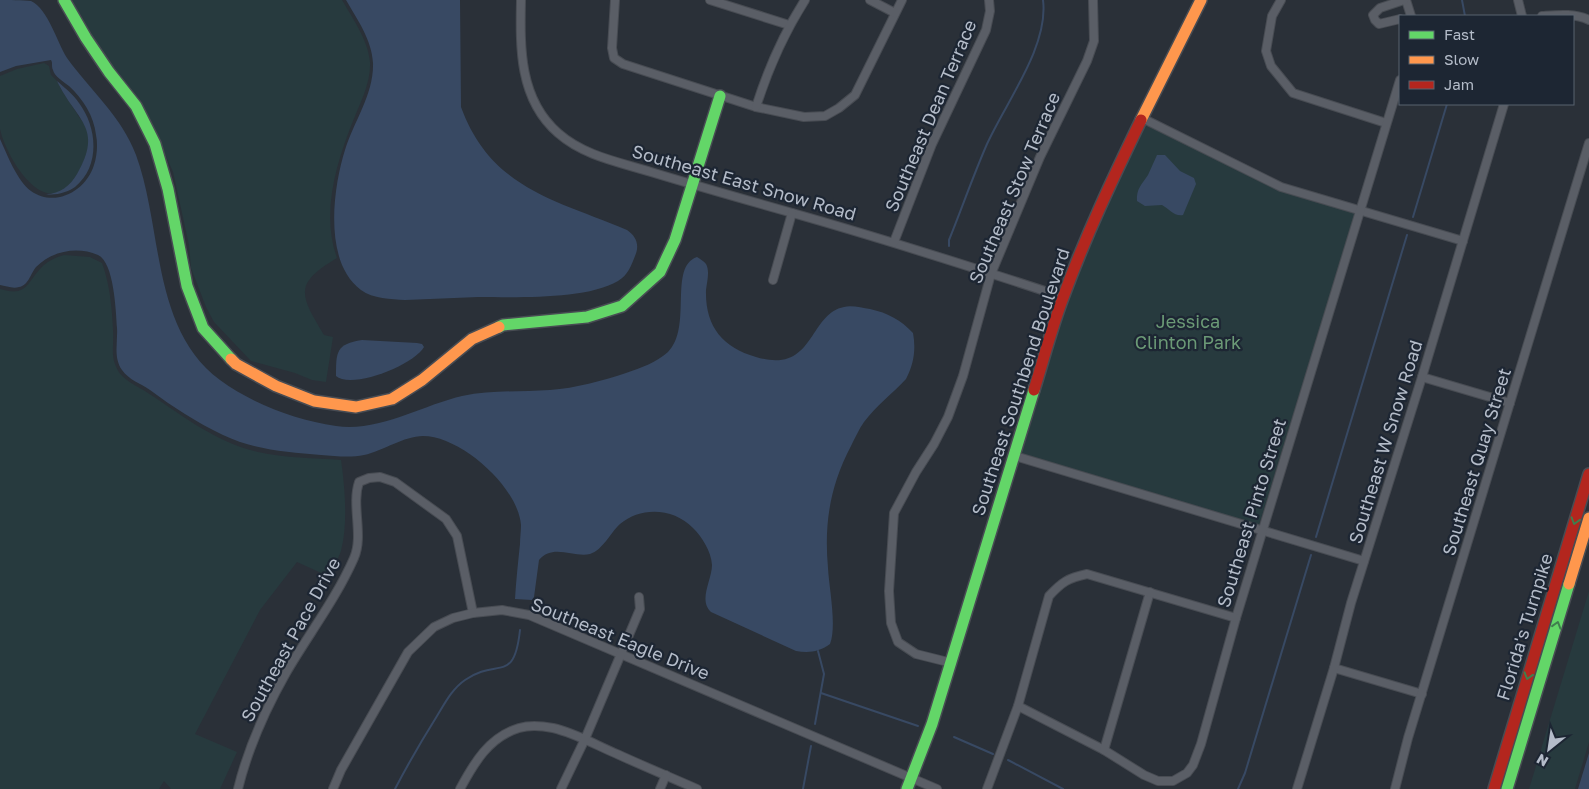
<svg xmlns="http://www.w3.org/2000/svg" width="1589" height="789" font-family="'Golos Text',sans-serif">
<style>
.green{fill:#273a3e}
.water{fill:#384963}
.lines{fill:none;stroke-linecap:round;stroke-linejoin:round}
.stream{stroke:#384963;stroke-width:2}
.street-casing{stroke:#484c53;stroke-width:10}
.fast-casing{stroke:#484c53;stroke-width:14}
.slow-casing{stroke:#484c53;stroke-width:14}
.jam-casing{stroke:#484c53;stroke-width:14}
.street{stroke:#5a5e66;stroke-width:8}
.fast{stroke:#63d668;stroke-width:11}
.slow{stroke:#ff974d;stroke-width:11}
.jam{stroke:#b3261e;stroke-width:11}
.oneway{stroke:#407e4e}
.labels{text-anchor:middle;stroke-width:4.5;stroke-linejoin:round;paint-order:stroke}
.street-label{font-size:18px;fill:#b4bcc9;stroke:#1d2633}
.park-label{font-size:18px;fill:#6b9a76;stroke:#1d2633}
</style>
<rect width="100%" height="100%" fill="#2a3038"/>
<g class="green">
<path d="M 69,0 L 342,0 C 353,19 368,40 370,62 C 371,83 360,103 353,121 C 336,163 321,214 337,258 C 293,284 300,295 324,335 L 333,337 L 326,382 L 312,380 L 295,373 L 251,361 L 214,322 L 206,307 L 191,268 L 189,245 L 173,172 L 157,136 L 97,45 L 81,15 L 74,8 Z"/>
<path d="M 44,63 L 49,66 L 51,75 L 57,81 C 63,94 72,105 79,117 C 82,121 86,125 88,130 C 94,148 75,189 56,193 C 30,199 4,149 0,129 C 0,112 0,92 0,76 L 17,69 Z"/>
<polygon points="1143,123 1269,185 1356,212 1259,525 1021,453 1070,289 1105,204"/>
<path d="M 64,255 L 90,257 L 102,263 C 110,285 112,308 113,330 C 114,342 111,354 115,364 C 120,380 136,385 148,393 C 183,416 217,443 258,452 C 285,458 314,458 341,460 C 345,488 348,524 341,551 C 338,560 332,568 328,576 L 297,562 L 260,610 L 195,734 L 237,752 L 220,789 L 171,789 L 164,781 L 159,789 L 0,789 L 0,289 C 27,297 26,284 41,268 C 46,262 56,257 64,255 Z"/>
<polygon points="1589,591 1589,742 1575,789 1529,789"/>
</g>
<g class="water">
<path d="M 0,0 C 9,0 23,0 31,1 C 48,9 57,42 67,58 C 90,90 122,117 136,155 C 163,228 151,329 220,380 C 253,404 295,420 336,426 C 380,432 420,406 462,396 C 491,390 520,392 550,390 C 576,388 602,381 626,373 C 641,368 657,362 668,352 C 693,327 668,267 697,257 C 700,259 704,261 706,264 C 710,271 707,282 706,290 C 705,326 722,347 756,357 C 815,375 808,314 844,307 C 852,305 862,308 870,309 C 888,313 901,320 913,333 C 916,349 914,364 906,379 C 893,393 876,406 864,422 C 859,429 855,438 851,446 C 830,486 824,523 828,568 C 829,588 837,626 830,644 C 819,652 809,653 796,651 L 711,612 C 698,600 712,580 712,565 C 711,551 702,537 693,528 C 674,508 641,506 620,524 C 610,533 603,550 590,554 C 574,558 553,543 539,560 L 534,597 L 532,600 L 515,599 C 516,581 518,563 520,544 C 520,538 521,531 521,525 C 518,487 461,436 423,436 C 404,436 383,451 364,455 C 350,458 335,456 321,455 C 287,452 254,450 223,435 C 196,422 173,407 150,390 C 140,383 129,380 122,370 C 113,357 118,342 117,328 C 116,311 114,262 98,255 C 77,246 52,251 36,267 C 31,273 28,286 19,287 C 13,289 6,286 0,285 L 0,139 C 7,154 17,181 31,191 C 55,208 86,191 94,165 C 97,156 98,144 96,135 C 94,116 83,99 69,86 C 64,82 54,76 53,70 C 51,66 53,63 51,60 L 16,66 L 0,72 Z"/>
<path d="M 346,0 L 460,0 L 461,107 C 491,189 556,200 627,230 C 636,236 640,245 635,256 C 631,266 628,275 618,281 C 586,300 516,297 478,297 C 454,298 430,299 405,300 C 391,299 373,299 361,290 C 323,262 333,188 345,150 C 354,121 374,94 373,63 C 372,40 357,19 346,0 Z"/>
<path d="M 57,81 C 65,88 73,94 79,103 C 97,127 101,166 75,187 C 68,192 55,196 46,194 C 60,194 70,186 77,174 C 104,127 76,121 57,81 Z"/>
<path d="M 1157,155 L 1165,155 L 1180,171 L 1194,178 L 1196,184 L 1183,215 C 1175,217 1169,209 1162,205 L 1145,206 L 1137,201 C 1136,189 1142,184 1148,175 C 1151,168 1154,162 1157,155 Z"/>
<path d="M 362,340 L 417,343 L 422,344 L 424,347 C 414,365 351,390 336,376 C 336,352 336,344 362,340 Z"/>
<polygon points="1589,753 1589,789 1578,789"/>
</g>
<g class="lines">
<g class="stream">
<polyline points="1462,0 1465,16"/>
<polyline points="1413,217 1447,104"/>
<path d="M 949,246 L 949,240 C 962,208 973,176 987,144 C 1006,102 1049,46 1043,0"/>
<polyline points="1316,537 1407,235"/>
<polyline points="821,693 918,726"/>
<polyline points="815,724 824,674 818,651"/>
<polyline points="954,737 993,754"/>
<polyline points="1008,760 1063,789"/>
<path d="M 395,789 C 408,764 422,740 437,716 C 445,703 452,689 465,680 C 498,657 514,685 520,630"/>
<polyline points="803,789 811,746"/>
<polyline points="1238,789 1245,773 1311,555"/>
</g>
<defs>
<g id="street">
<path d="M 521,0 C 520,48 519,99 558,133 C 584,156 619,162 651,172 C 697,186 743,199 789,212 C 881,238 972,267 1063,297"/>
<polyline points="615,0 612,48 614,58 623,64 756,107 804,117 825,116 839,108 855,95 902,0"/>
<polyline points="710,0 789,25"/>
<polyline points="870,0 895,13"/>
<polyline points="1281,0 1272,16 1266,51 1271,66 1293,93 1386,123"/>
<polyline points="1406,0 1411,16"/>
<polyline points="1518,0 1522,16"/>
<path d="M 1542,16 C 1557,15 1575,13 1589,20"/>
<polyline points="1400,19 1379,24 1375,20 1373,15 1380,8 1404,0"/>
<path d="M 756,107 C 768,69 784,33 805,0"/>
<polyline points="1142,118 1281,187 1463,241"/>
<polyline points="894,242 932,144 986,30 990,11 989,0"/>
<polyline points="773,280 792,213"/>
<polyline points="1422,377 1510,403"/>
<polyline points="1015,456 1364,561"/>
<polyline points="952,663 916,654 898,642 891,623 889,591 894,513 916,472 934,444 948,417 963,376 991,274 1040,157 1087,61 1094,41 1093,0"/>
<polyline points="1334,668 1422,694"/>
<polyline points="1018,706 1104,750 1144,775 1158,781 1173,781 1187,773 1193,765 1201,744 1236,618 1400,80"/>
<polyline points="1104,750 1150,592"/>
<path d="M 238,789 C 248,748 265,710 286,673 C 308,635 336,599 354,558 C 364,535 351,506 359,482 L 369,478 L 380,477 L 395,482 L 446,519 L 457,536 L 473,613"/>
<polyline points="333,789 341,770 408,652 434,627 453,618 473,613 502,610 529,615 937,789"/>
<path d="M 460,789 C 474,763 489,737 519,728 C 529,725 543,726 553,728 C 575,733 596,745 617,754 C 643,766 670,777 697,789"/>
<polyline points="561,789 585,739 640,609 639,597"/>
<polyline points="660,789 666,775"/>
<path d="M 987,789 L 1018,706 L 1049,596 C 1062,582 1068,578 1087,574 L 1236,618"/>
<polyline points="1297,789 1334,668 1351,603 1422,377 1504,104"/>
<polyline points="1395,789 1408,738 1589,143"/>
</g>
<g id="fast">
<polyline points="64,0 86,38 109,72 136,106 155,144 168,189 187,286 203,328 231,359"/>
<polyline points="499,327 503,325 587,317 622,306 660,272 675,240 720,96"/>
<polyline points="907,789 932,724 1034,390"/>
<polyline points="1507,789 1569,584"/>
</g>
<g id="slow">
<polyline points="1141,120 1201,0"/>
<polyline points="231,359 236,364 276,386 314,401 356,407 392,399 422,380 472,339 499,327"/>
<polyline points="1569,584 1589,518"/>
</g>
<g id="jam">
<path d="M 1034,390 C 1044,358 1052,326 1064,295 C 1086,235 1113,178 1141,120"/>
<polyline points="1494,789 1589,474"/>
</g>
</defs>
<use href="#street" class="street-casing"/>
<use href="#fast" class="fast-casing"/>
<use href="#slow" class="slow-casing"/>
<use href="#jam" class="jam-casing"/>
<use href="#street" class="street"/>
<use href="#fast" class="fast"/>
<use href="#slow" class="slow"/>
<use href="#jam" class="jam"/>
</g>
<defs><path id="oneway-chevron" d="M-2-3.5L2.5 0L-2 3.5" fill="none" stroke-width="1.6" stroke-linecap="round" stroke-linejoin="round" transform="scale(1.25)"/></defs>
<g class="oneway">
<use href="#oneway-chevron" transform="translate(1575 521) rotate(107)"/>
<use href="#oneway-chevron" transform="translate(1557 625) rotate(-73)"/>
<use href="#oneway-chevron" transform="translate(1528 676) rotate(107)"/>
</g>
<g class="labels">
<g class="street-label">
<text transform="translate(931 116) rotate(-67)" y="6">Southeast Dean Terrace</text>
<text transform="translate(744 183) rotate(16)" y="6">Southeast East Snow Road</text>
<text transform="translate(1015 188) rotate(-67)" y="6">Southeast Stow Terrace</text>
<text transform="translate(1021 382) rotate(-72)" y="6">Southeast Southbend Boulevard</text>
<text transform="translate(1386 442) rotate(-73)" y="6">Southeast W Snow Road</text>
<text transform="translate(1477 462) rotate(-73)" y="6">Southeast Quay Street</text>
<text transform="translate(1252 513) rotate(-73)" y="6">Southeast Pinto Street</text>
<text transform="translate(1525 627) rotate(-73)" y="6">Florida's Turnpike</text>
<text transform="translate(620 639) rotate(22)" y="6">Southeast Eagle Drive</text>
<text transform="translate(291 640) rotate(-61)" y="6">Southeast Pace Drive</text>
</g>
<g class="park-label">
<text x="1188" y="328">Jessica<tspan x="1188" dy="21">Clinton Park</tspan></text>
</g>
</g>
<rect x="1399" y="15" width="175" height="90" fill="#1d2633" stroke="#59626f"/>
<rect x="1409" y="31" width="25" height="8" fill="#63d668" stroke="#59626f"/>
<text x="1444" y="40" font-size="15" fill="#b4bcc9">Fast</text>
<rect x="1409" y="56" width="25" height="8" fill="#ff974d" stroke="#59626f"/>
<text x="1444" y="65" font-size="15" fill="#b4bcc9">Slow</text>
<rect x="1409" y="81" width="25" height="8" fill="#b3261e" stroke="#59626f"/>
<text x="1444" y="90" font-size="15" fill="#b4bcc9">Jam</text>
<g transform="translate(1549 749) rotate(210)" stroke="#1d2633" stroke-width="4" paint-order="stroke">
<path d="M0-4L9 19L0 12L-9 19Z" fill="#b4bcc9"/>
<text y="-8" font-size="14" font-weight="bold" text-anchor="middle" fill="#b4bcc9">N</text>
</g>
</svg>
